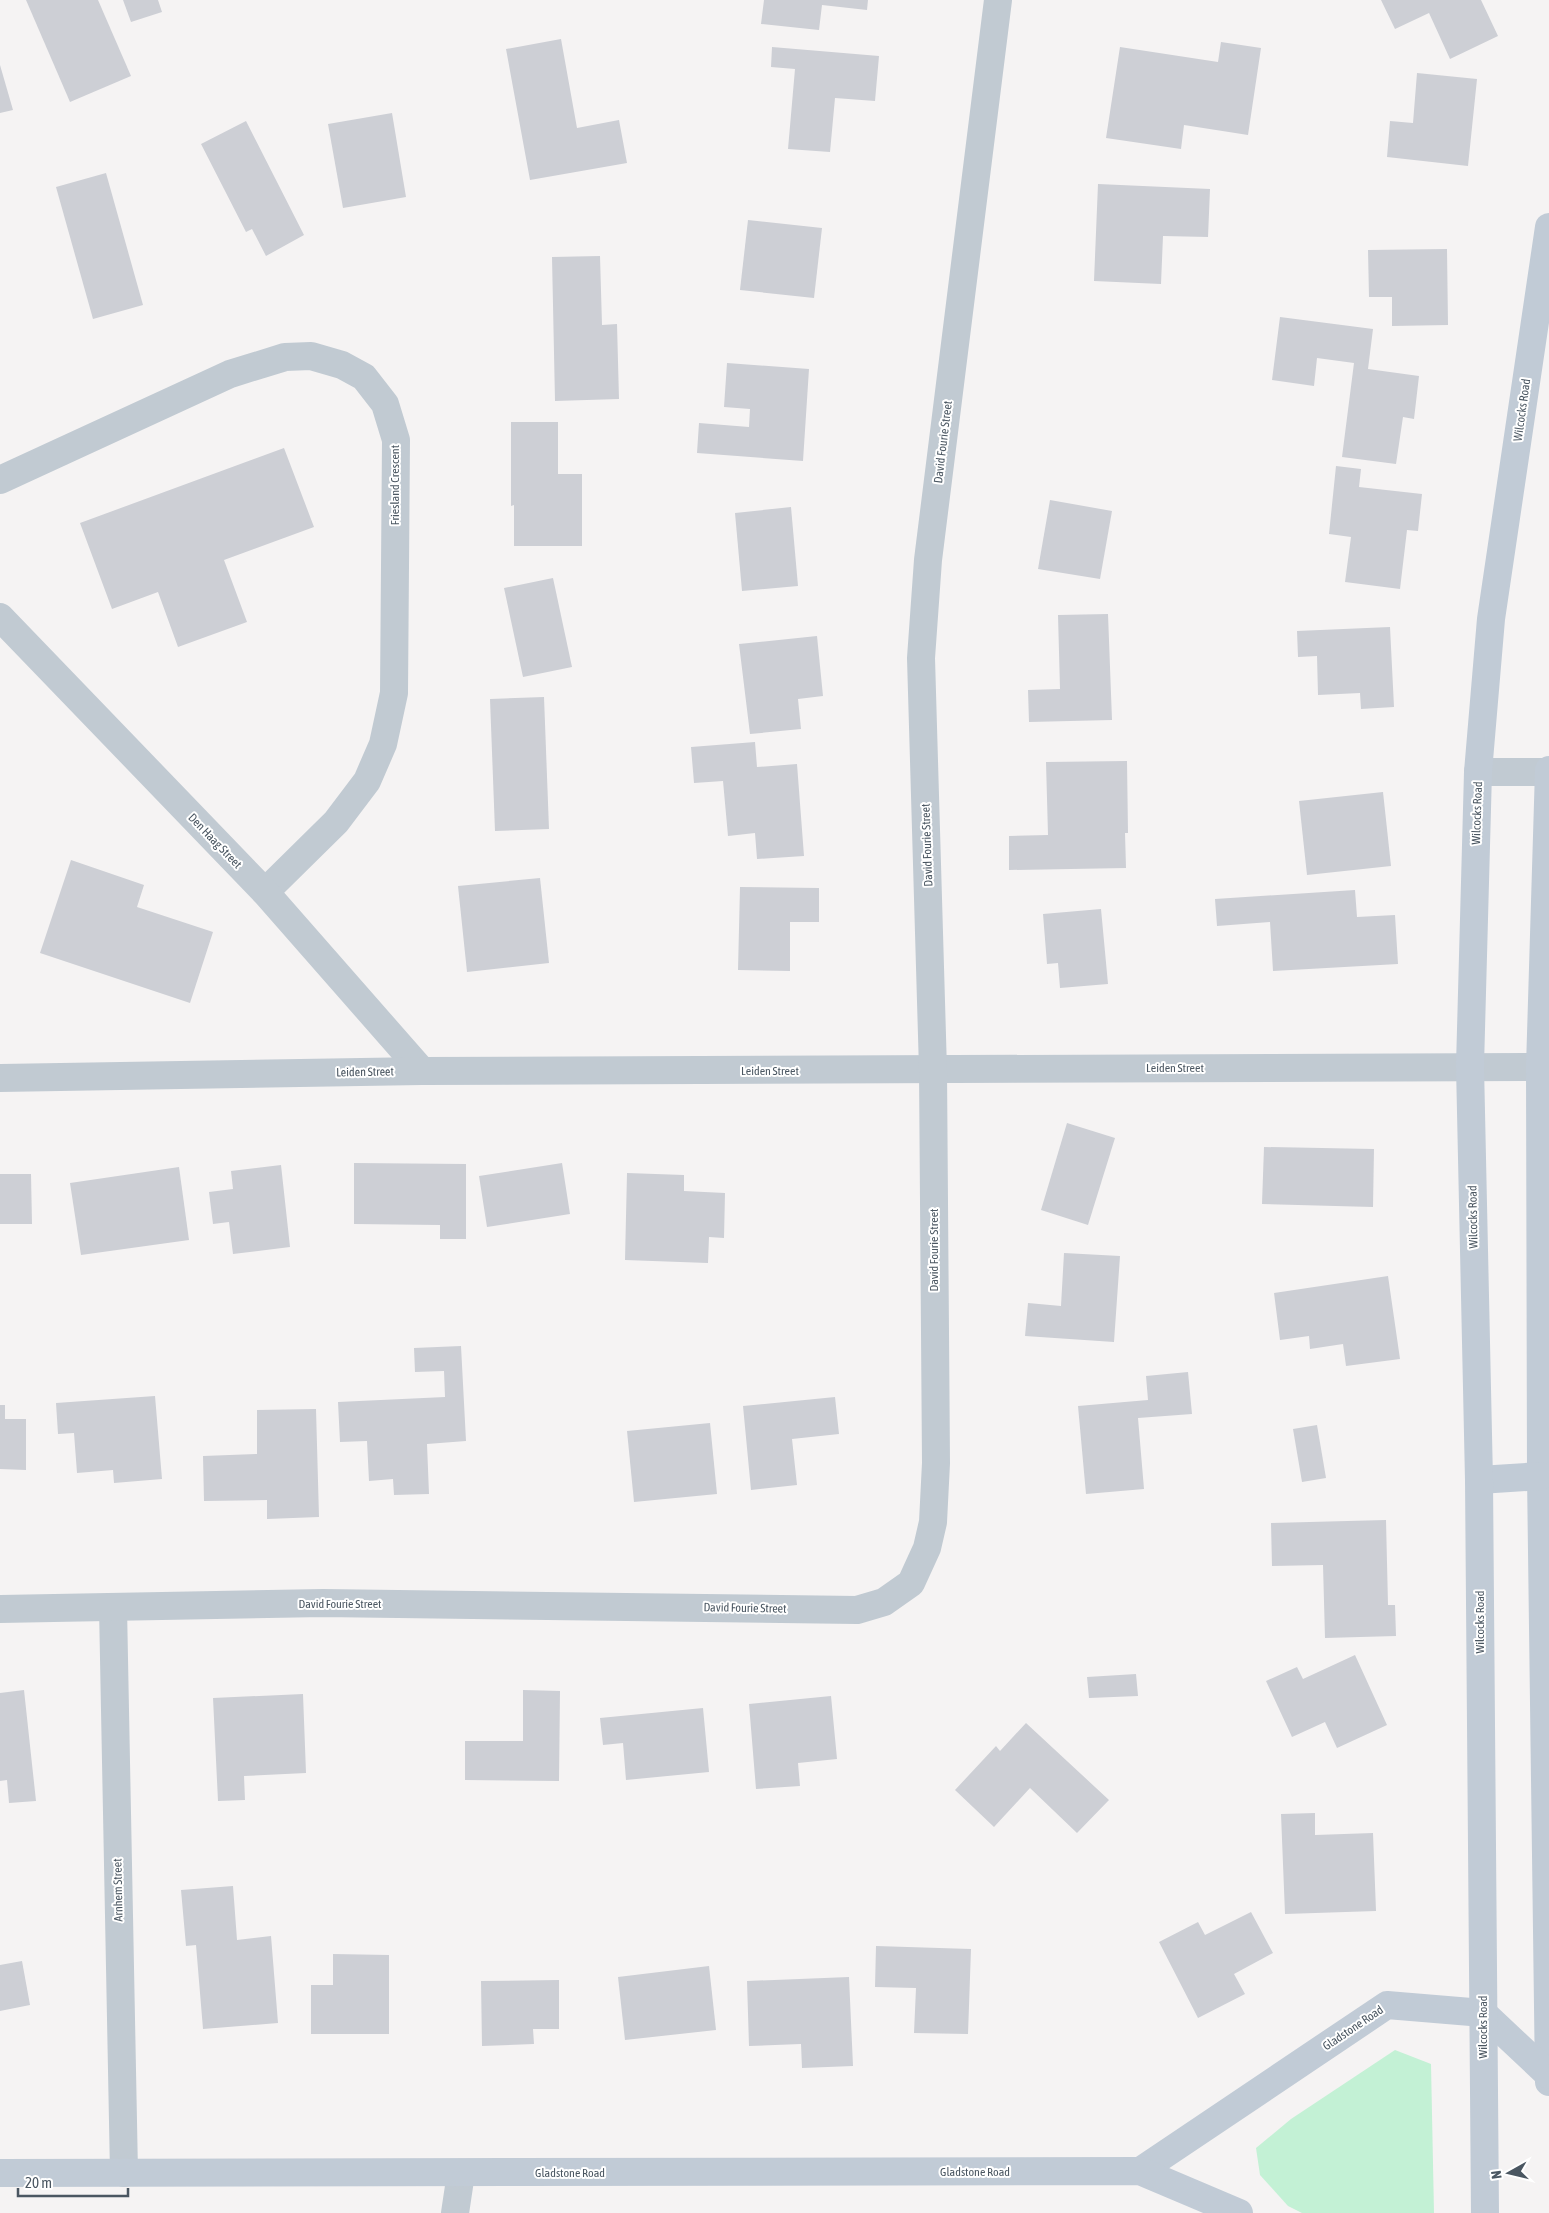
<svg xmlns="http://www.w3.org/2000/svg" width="1549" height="2213" font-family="'Asap Condensed',sans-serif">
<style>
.green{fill:#c3f1d5}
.building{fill:#cdcfd5}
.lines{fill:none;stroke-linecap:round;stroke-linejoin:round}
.street{stroke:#c1cad2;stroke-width:28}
.secondary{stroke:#c1cbd6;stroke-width:28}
.labels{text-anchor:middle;stroke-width:4;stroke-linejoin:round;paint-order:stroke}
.street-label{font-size:12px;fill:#4a5661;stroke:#fff}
</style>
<rect width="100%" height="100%" fill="#f5f3f3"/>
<polygon class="green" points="1395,2050 1431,2064 1434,2213 1302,2213 1288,2206 1260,2175 1256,2148 1291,2119"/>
<g class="building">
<polygon points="26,0 98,0 131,76 70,102"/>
<polygon points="123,0 158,0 162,12 131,22"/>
<polygon points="764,0 868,0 867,10 822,5 819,30 761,24"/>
<polygon points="1381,0 1481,0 1498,36 1450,59 1429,13 1395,29"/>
<polygon points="561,39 577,128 619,120 627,163 530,180 506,49"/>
<polygon points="1221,42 1261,48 1248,135 1184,125 1181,149 1106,138 1120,47 1218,62"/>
<polygon points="772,47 879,56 875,101 835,98 830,152 788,149 795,69 771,67"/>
<polygon points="0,65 13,110 0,113"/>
<polygon points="1417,73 1477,79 1468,166 1387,157 1390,121 1413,123"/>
<polygon points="392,113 406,197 343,208 328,124"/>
<polygon points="246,121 304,235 266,256 252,229 246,232 201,144"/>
<polygon points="106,173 143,305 93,319 56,187"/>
<polygon points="1098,184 1210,189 1208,237 1163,236 1161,284 1094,281"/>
<polygon points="748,220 822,228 814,298 740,290"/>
<polygon points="1447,249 1448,325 1392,326 1392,297 1369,297 1368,250"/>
<polygon points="600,256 602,325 617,324 619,399 555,401 552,257"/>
<polygon points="1280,317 1373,329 1368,369 1419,376 1414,419 1403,417 1396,464 1342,457 1354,363 1317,358 1314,386 1272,380"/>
<polygon points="727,363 809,369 803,461 697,453 699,423 749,427 750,409 724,407"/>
<polygon points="511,422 558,422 558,474 582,474 582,546 514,546 514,505 511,506"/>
<polygon points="284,448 314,527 224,560 247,622 178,647 158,592 112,609 80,523"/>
<polygon points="1336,466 1361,469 1359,487 1422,494 1418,531 1407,530 1400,589 1345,582 1351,537 1329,534"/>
<polygon points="1050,500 1112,511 1100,579 1038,569"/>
<polygon points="791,507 798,586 742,591 735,513"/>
<polygon points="553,578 572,667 523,677 504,588"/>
<polygon points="1108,614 1112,720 1029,722 1028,690 1060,689 1058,615"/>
<polygon points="1390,627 1394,707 1361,709 1360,693 1318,695 1317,656 1298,657 1297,631"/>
<polygon points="817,636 823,696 798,699 801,729 750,734 739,644"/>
<polygon points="544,697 549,829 495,831 490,699"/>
<polygon points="755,742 757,767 797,764 804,856 757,859 755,833 728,836 723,781 694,783 691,747"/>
<polygon points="1127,761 1128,833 1125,833 1126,868 1009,870 1009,836 1048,835 1046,762"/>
<polygon points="1383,792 1391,866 1307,875 1299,801"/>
<polygon points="71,860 144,885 137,907 213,932 190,1003 40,953"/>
<polygon points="540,878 549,963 467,972 458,886"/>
<polygon points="740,887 819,888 819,922 790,922 790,971 738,970"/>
<polygon points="1355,890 1357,917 1395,915 1398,964 1273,971 1270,922 1217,926 1215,899"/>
<polygon points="1101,909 1108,984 1060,988 1058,963 1047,964 1043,914"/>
<polygon points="1067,1123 1115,1138 1088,1225 1041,1210"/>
<polygon points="1264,1147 1374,1149 1373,1207 1262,1204"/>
<polygon points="354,1163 466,1164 466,1239 440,1239 440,1225 354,1224"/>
<polygon points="562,1163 570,1214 487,1227 479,1176"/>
<polygon points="281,1165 290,1247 233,1254 229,1222 213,1224 209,1192 233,1189 231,1171"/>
<polygon points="179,1167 189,1240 81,1255 70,1183"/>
<polygon points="627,1173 684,1175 684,1191 725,1193 724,1238 709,1237 708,1263 625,1260"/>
<polygon points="0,1174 31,1174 32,1224 0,1224"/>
<polygon points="1064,1253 1120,1256 1114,1342 1025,1336 1028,1303 1061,1306"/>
<polygon points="1388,1276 1400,1359 1346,1366 1343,1344 1310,1349 1309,1336 1280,1340 1274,1293"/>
<polygon points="461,1346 466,1441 427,1444 429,1494 394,1495 393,1479 369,1481 367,1441 340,1442 338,1402 445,1397 444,1371 415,1372 414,1348"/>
<polygon points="1188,1372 1192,1414 1138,1418 1144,1489 1086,1494 1078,1406 1148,1400 1146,1376"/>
<polygon points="155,1396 162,1479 114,1483 113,1470 77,1473 74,1433 58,1434 56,1403"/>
<polygon points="835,1397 839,1434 792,1439 797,1485 751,1490 743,1406"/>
<polygon points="0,1405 5,1405 5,1419 26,1419 26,1470 0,1469"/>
<polygon points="316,1409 319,1517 267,1519 267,1500 204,1501 203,1456 257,1454 257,1410"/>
<polygon points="710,1423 717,1494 634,1502 627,1431"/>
<polygon points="1317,1425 1326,1478 1302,1482 1293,1429"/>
<polygon points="1386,1520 1388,1605 1395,1605 1396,1636 1325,1638 1323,1565 1272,1566 1271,1523"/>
<polygon points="1355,1655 1387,1725 1337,1748 1325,1722 1292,1737 1266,1681 1297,1667 1303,1679"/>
<polygon points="1136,1674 1138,1696 1089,1698 1087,1677"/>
<polygon points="24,1690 36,1801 9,1803 7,1780 0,1781 0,1693"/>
<polygon points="523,1690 560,1691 559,1781 465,1780 465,1741 523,1741"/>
<polygon points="303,1694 306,1773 244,1776 245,1800 218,1801 213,1698"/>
<polygon points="831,1696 837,1759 798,1763 800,1786 756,1789 749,1704"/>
<polygon points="703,1708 709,1772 626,1780 623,1743 603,1745 600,1718"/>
<polygon points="1026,1723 1109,1800 1077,1833 1030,1788 994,1827 955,1790 996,1746 1000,1751"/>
<polygon points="1315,1813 1315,1835 1373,1833 1376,1911 1285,1914 1281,1814"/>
<polygon points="233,1886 237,1940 271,1936 278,2023 203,2029 196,1945 186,1946 181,1890"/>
<polygon points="1251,1912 1273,1953 1234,1974 1245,1994 1198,2018 1159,1942 1198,1922 1205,1935"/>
<polygon points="876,1946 971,1949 968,2034 914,2033 916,1988 875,1987"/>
<polygon points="333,1954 389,1955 389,2034 311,2034 311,1985 333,1985"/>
<polygon points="22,1961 30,2005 0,2011 0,1965"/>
<polygon points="709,1966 716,2030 625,2040 618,1977"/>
<polygon points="849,1977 853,2066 802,2068 801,2044 749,2046 747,1981"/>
<polygon points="559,1980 559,2029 533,2029 534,2044 482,2046 481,1981"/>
</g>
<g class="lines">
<g class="street">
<polyline points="0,480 230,374 285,357 311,356 342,365 364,377 385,404 396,440 394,693 383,744 367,781 336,822 265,892"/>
<polyline points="0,617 265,892 422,1071"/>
<polyline points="1478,772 1549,772"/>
<polyline points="0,1078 422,1071 1540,1067"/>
<polyline points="113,1607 124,2173"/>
<polyline points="0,1609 323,1603 857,1610 884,1602 911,1583 927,1548 933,1522 936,1463 933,1070 921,658 928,560 998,0"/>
<polyline points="455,2213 461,2173"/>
</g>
<g class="secondary">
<polyline points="1549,770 1540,1067 1541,1476 1549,2082"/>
<polyline points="1479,1480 1541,1476"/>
<polyline points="1140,2171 1387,2005 1483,2013 1549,2075"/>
<polyline points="0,2173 1140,2171 1239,2213"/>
<polyline points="1485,2213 1479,1480 1470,1066 1478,772 1491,619 1549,227"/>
</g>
</g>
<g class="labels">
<g class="street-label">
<text transform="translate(1522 410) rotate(-82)" y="4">Wilcocks Road</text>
<text transform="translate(943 442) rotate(-83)" y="4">David Fourie Street</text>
<text transform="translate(395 485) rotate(-90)" y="4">Friesland Crescent</text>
<text transform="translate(1477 813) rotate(-88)" y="4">Wilcocks Road</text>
<text transform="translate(215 841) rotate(46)" y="4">Den Haag Street</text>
<text transform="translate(927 845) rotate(-92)" y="4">David Fourie Street</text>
<text x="1175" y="1072">Leiden Street</text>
<text x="770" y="1075">Leiden Street</text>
<text transform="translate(365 1072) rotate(-1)" y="4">Leiden Street</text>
<text transform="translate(1473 1217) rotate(-91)" y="4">Wilcocks Road</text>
<text transform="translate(934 1250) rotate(-90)" y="4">David Fourie Street</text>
<text x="340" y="1608">David Fourie Street</text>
<text transform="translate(745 1608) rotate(1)" y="4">David Fourie Street</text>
<text transform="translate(1480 1622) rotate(-90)" y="4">Wilcocks Road</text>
<text transform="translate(118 1890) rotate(-91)" y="4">Arnhem Street</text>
<text transform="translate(1483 2027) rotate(-90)" y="4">Wilcocks Road</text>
<text transform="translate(1353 2028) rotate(-34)" y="4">Gladstone Road</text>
<text x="975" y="2176">Gladstone Road</text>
<text x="570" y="2177">Gladstone Road</text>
</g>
</g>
<g transform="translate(1509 2173) rotate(262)" stroke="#ffffff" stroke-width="4" paint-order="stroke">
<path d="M0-4L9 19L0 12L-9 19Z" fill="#4a5661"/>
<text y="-8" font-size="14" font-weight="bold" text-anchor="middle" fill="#4a5661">N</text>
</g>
<path d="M18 2188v8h110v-8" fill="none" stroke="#4a5661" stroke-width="2.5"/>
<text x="25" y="2188" font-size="15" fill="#4a5661" stroke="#ffffff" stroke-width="4" paint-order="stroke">20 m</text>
</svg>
